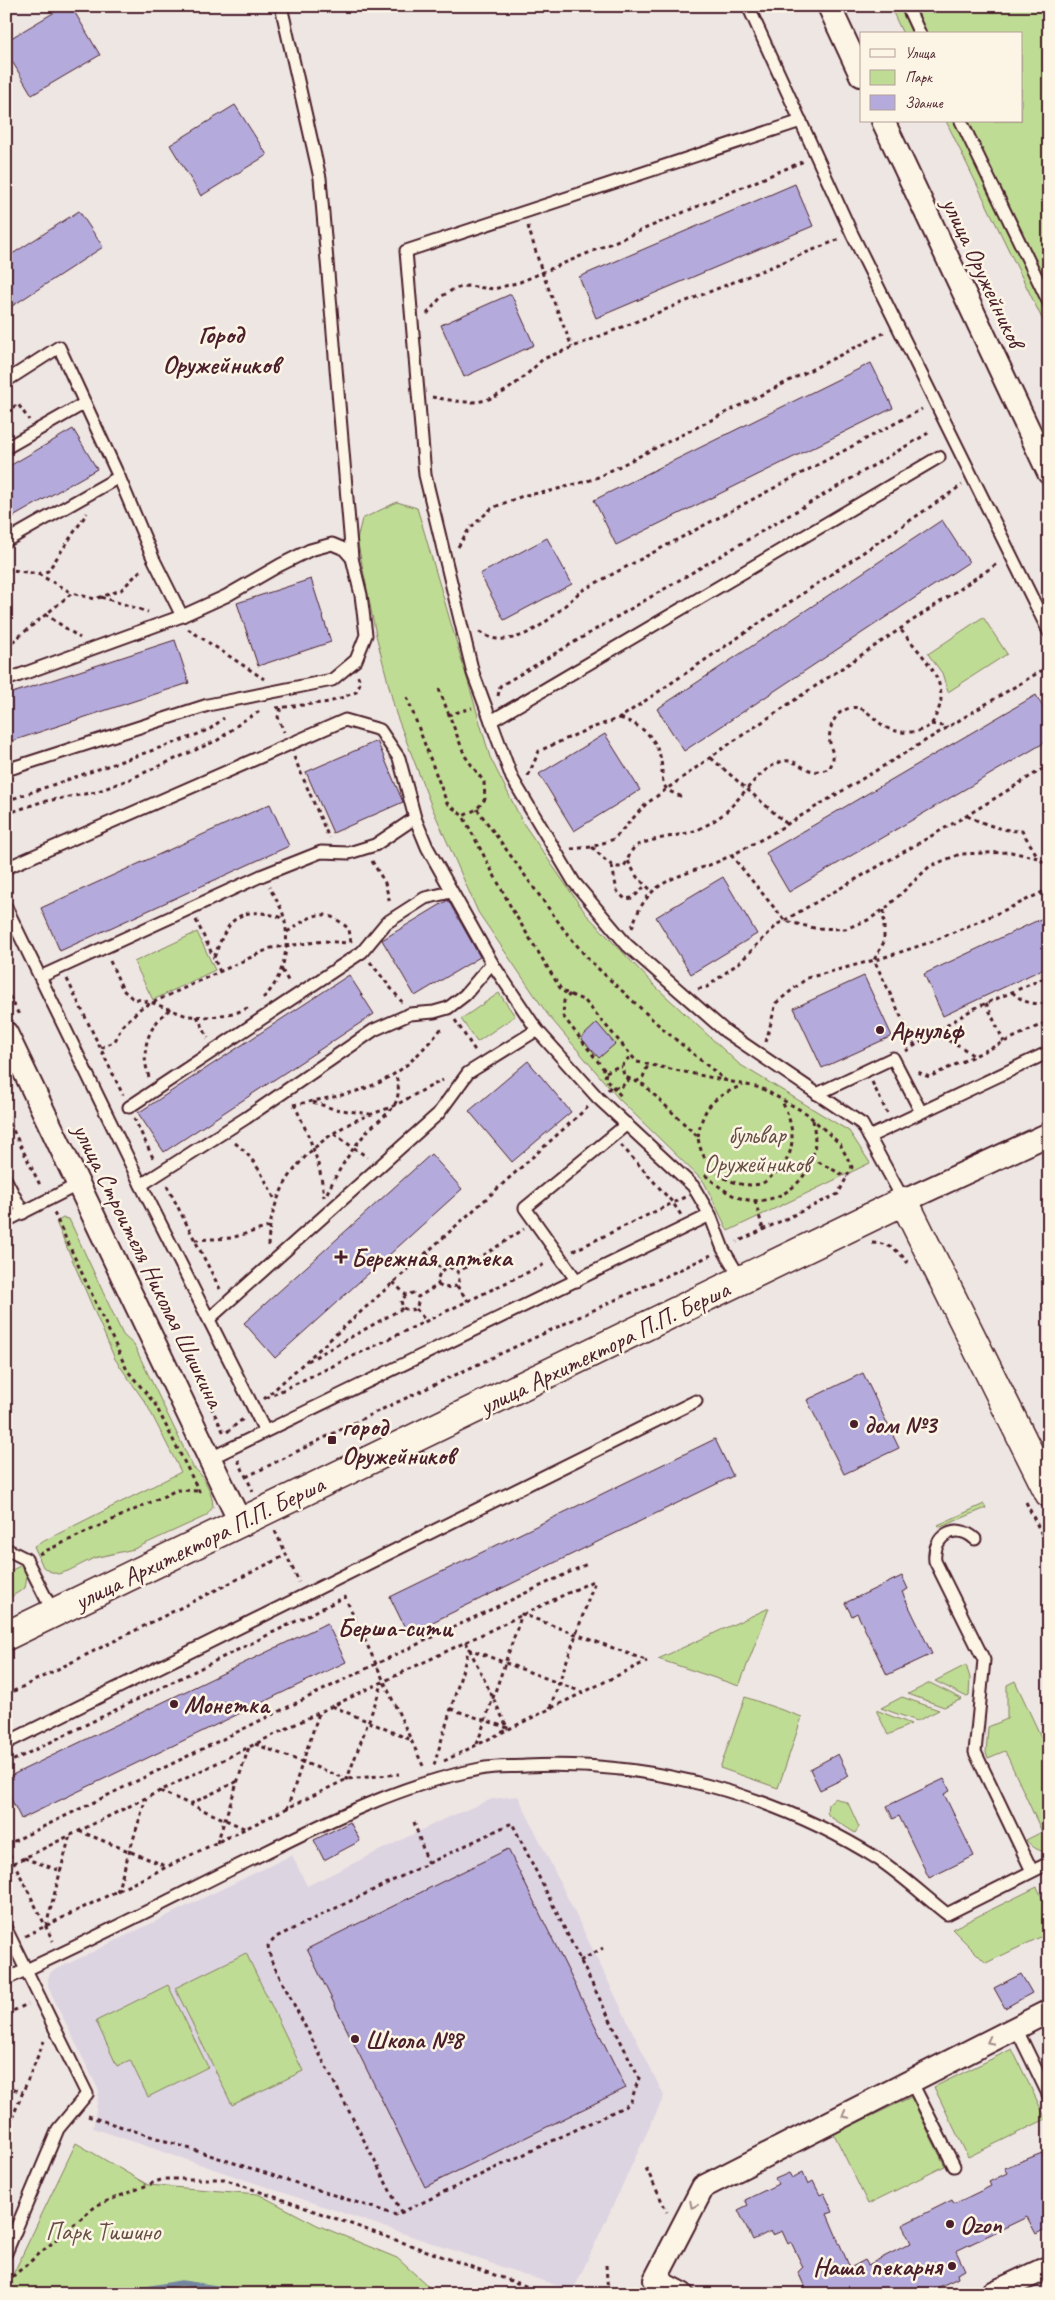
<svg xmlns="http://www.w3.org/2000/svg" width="1055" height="2300" font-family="Caveat,sans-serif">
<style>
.built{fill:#ddd4e1}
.green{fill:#bfdc94;stroke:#847e60}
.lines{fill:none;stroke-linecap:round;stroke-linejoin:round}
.stream{stroke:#7385a0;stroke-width:5.5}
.building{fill:#b4abdc;stroke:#4a1f2b}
.lane-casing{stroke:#4a1f2b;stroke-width:15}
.street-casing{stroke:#4a1f2b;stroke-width:26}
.secondary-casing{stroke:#4a1f2b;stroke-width:31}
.path{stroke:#4a1f2b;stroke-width:3;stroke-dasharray:4 4;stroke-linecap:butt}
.lane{stroke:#fcf5e5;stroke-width:11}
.street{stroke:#fcf5e5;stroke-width:22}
.secondary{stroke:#fcf5e5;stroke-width:28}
.oneway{stroke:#a38a88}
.poi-dot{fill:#4a1f2b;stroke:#fcf5e5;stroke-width:2}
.labels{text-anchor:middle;stroke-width:5;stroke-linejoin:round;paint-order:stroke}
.street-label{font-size:25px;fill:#4a1f2b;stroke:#fcf5e5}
.poi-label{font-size:25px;font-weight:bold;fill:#4a1f2b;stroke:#fcf5e5;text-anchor:start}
.park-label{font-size:25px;fill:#674e45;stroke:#fcf5e5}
.neighbourhood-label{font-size:26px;font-weight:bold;fill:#4a1f2b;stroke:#fcf5e5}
</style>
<rect width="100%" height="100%" fill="#eee6e3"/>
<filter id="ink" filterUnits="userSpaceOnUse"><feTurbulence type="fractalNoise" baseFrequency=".02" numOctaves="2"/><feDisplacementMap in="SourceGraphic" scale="10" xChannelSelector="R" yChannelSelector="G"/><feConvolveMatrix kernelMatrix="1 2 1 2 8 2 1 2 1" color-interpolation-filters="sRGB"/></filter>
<g filter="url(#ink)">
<polygon class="built" points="518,1796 664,2096 573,2291 93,2128 99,2091 48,1987 48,1978 51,1972 292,1855 307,1886 442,1820 492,1799"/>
<g class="green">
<polygon points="890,6 1049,6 1049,333 946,121 1021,121 1021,34 903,34"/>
<polygon points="397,502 417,508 421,521 490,757 523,823 586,914 656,987 739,1064 849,1131 870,1163 728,1231 704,1182 618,1098 548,1015 478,912 431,805 396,714 376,635 357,539 362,519"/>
<polygon points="983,617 1007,654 948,692 942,673 928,654"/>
<polygon points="197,932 215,970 153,1000 134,962"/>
<polygon points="499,993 515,1016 477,1042 461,1019"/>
<path d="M 63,1218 L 69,1219 L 123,1335 L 134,1345 L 193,1467 C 204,1475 213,1494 213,1507 L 206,1516 L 134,1549 L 94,1558 L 68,1571 L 58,1574 L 49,1571 L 43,1567 L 34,1546 L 181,1472 L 147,1405 L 115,1359 L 56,1222 Z"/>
<polygon points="984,1504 986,1508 941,1527 938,1525"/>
<path d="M 20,1566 C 28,1572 27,1579 25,1588 L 6,1600 L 6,1573 Z"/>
<polygon points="769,1608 739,1686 658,1659"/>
<polygon points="966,1665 970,1678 969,1696 967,1697 935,1681"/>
<path d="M 1015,1681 L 1049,1754 L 1049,1851 C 1040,1853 1032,1847 1026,1840 L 1042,1832 L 1005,1751 L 988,1758 L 986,1753 L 988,1727 L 1007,1719 L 1007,1685 Z"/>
<polygon points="930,1683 962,1699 944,1707 908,1694"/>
<polygon points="745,1697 802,1717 778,1788 720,1768"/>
<polygon points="902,1697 939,1710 917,1721 881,1708"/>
<polygon points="876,1710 911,1724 888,1735"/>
<polygon points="835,1798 848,1803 859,1827 855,1833 829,1816 827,1812 828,1804"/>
<polygon points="1037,1887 1049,1911 1049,1933 986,1963 952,1929"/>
<polygon points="246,1953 303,2071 232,2105 175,1988"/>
<polygon points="168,1985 208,2067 148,2097 130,2060 117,2066 96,2021"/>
<polygon points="1012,2049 1046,2119 968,2157 934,2087"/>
<polygon points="911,2097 945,2166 868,2204 834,2134"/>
<polygon points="76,2143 148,2185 258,2194 317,2225 397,2258 437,2294 6,2294 6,2289"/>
</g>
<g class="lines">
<polyline class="stream" points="118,2294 181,2283 258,2294"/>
</g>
<g class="building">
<polygon points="65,6 71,6 100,55 32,95 6,51 6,41"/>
<polygon points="235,105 267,155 201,196 170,145"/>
<polygon points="795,184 813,226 596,318 579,277"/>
<polygon points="79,211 103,247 6,310 6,258"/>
<polygon points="511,294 534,345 464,377 441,325"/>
<polygon points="871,363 893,408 616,545 594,500"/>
<polygon points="73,429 97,469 6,521 6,468"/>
<polygon points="942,520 969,562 684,751 657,709"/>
<polygon points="547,538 572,584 504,620 480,574"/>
<polygon points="311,579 331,642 258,666 237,603"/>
<polygon points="175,640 189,683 6,743 6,695"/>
<polygon points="1036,695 1049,718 1049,740 789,892 766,853"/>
<polygon points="605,734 640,790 574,831 539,774"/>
<polygon points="377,741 403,802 333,833 306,772"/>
<polygon points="270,804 289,846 60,951 41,908"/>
<polygon points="723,877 757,934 691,974 656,917"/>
<polygon points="448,900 480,957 415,996 382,940"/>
<polygon points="1049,915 1049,966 943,1016 924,974"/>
<polygon points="349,975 374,1014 164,1152 138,1113"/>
<polygon points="864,976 892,1036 822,1068 794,1008"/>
<polygon points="597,1023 615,1044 599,1058 581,1038"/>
<polygon points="528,1061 571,1112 512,1162 469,1111"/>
<polygon points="431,1154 462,1189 275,1358 244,1323"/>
<polygon points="863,1373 899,1448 844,1474 807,1400"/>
<polygon points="715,1439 733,1476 408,1634 390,1597"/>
<polygon points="902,1576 908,1589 902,1592 932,1654 887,1675 857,1613 852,1616 845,1603"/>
<polygon points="327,1623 346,1662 21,1819 6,1788 6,1778"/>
<polygon points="838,1754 849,1776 820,1790 810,1769"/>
<polygon points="944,1779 950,1791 944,1794 974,1856 929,1878 899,1816 893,1819 887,1806"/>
<polygon points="350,1822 360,1841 324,1860 314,1840"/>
<polygon points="508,1849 626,2088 425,2187 307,1949"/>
<polygon points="1021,1974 1032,1993 1005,2008 994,1988"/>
<polygon points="1042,2153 1049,2166 1049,2227 1036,2234 1027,2217 956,2251 965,2270 957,2274 958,2278 924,2294 808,2294 798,2272 803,2267 791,2242 788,2244 782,2231 773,2235 771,2231 753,2240 738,2210 748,2205 745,2200 778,2184 775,2179 789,2173 792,2178 803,2172 808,2184 813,2181 820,2195 824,2193 833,2212 827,2214 850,2268 865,2260 868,2265 911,2243 902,2225 952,2200 954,2204 991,2186 989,2182 1007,2173 1004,2168"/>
</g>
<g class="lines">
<defs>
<g id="lane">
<polyline points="281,6 320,178 352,558"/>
<polyline points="748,6 852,234 1049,632"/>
<polyline points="907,6 920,34"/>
<polyline points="961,121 1049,303"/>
<polyline points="6,381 59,347 119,477 6,541"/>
<polyline points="6,448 85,403"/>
<polyline points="119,477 153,558 182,616"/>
<polyline points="6,680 182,616 226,596 280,565 310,550 332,544 344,549 352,558 361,595 366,635 356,660 332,680 208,705 6,770"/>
<polyline points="491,721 473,673 425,475 406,251 801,121"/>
<polyline points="6,868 345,720 380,730 399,758 415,818 427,847 492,963 537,1030 598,1098 693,1186 710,1215 723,1249 742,1281"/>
<polyline points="6,907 141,1185 265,1431"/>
<polyline points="40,977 263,875 321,852 349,853 375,845 415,818"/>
<polyline points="817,1094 893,1058 921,1112"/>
<polyline points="129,1107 362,952 386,923 425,898 451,892"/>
<polyline points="869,1137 1049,1052"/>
<polyline points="6,1180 23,1213"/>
<polyline points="141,1185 246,1118 374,1030 410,1014 434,1012 448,1008 465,995 492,963"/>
<polyline points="904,1201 862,1124 725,1031 627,945 574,882 512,778 491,721 939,457"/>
<polyline points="6,1221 79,1184"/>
<polyline points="577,1281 525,1208 627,1124"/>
<polyline points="209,1319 438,1114 468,1073 537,1030"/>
<polyline points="211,1458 710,1215"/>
<path d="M 975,1539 C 956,1521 932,1536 935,1561 L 984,1660 L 975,1752 L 1032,1871"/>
<polyline points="6,1549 26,1559 53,1612"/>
<polyline points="6,1743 696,1401"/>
<polyline points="6,1929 87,2094 58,2129 6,2253"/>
<path d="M 6,1979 C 92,1941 176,1896 260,1855 C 330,1820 402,1784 480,1769 C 494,1766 511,1767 526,1766 C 648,1760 775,1794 878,1859 C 902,1875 924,1896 947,1914 L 1049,1863"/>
<polyline points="1016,2028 1049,2096"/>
<polyline points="911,2081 954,2166"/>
</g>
<g id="street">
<polyline points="829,6 861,75"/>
<polyline points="883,121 1049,473"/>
<polyline points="6,1033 240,1522"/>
<polyline points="904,1201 1049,1134"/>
<polyline points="682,2294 655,2280 703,2187 1049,2011"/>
<polyline points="991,2294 1049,2267"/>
</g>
<polyline id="secondary" points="6,1636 904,1201 1049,1493"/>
</defs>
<use href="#lane" class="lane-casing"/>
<use href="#street" class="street-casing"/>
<use href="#secondary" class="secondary-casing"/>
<g class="path">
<polyline points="528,226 542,272 572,347"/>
<polyline points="427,314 442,296 454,289 467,286 494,289 520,282 804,161"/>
<path d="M 432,397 C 444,399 458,402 470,402 C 499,403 524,377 543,359 L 840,239"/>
<polyline points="6,412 18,404 29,420"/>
<polyline points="458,547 469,529 492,508 525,495 547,492 594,479 884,333"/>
<polyline points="6,569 38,574 48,571 87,513"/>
<polyline points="38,574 72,593"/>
<polyline points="101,597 148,612"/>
<polyline points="45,614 80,638"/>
<polyline points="188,629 264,679"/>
<path d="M 479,632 C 484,634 491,639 497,639 C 531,642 558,611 581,591 L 922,409"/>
<polyline points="6,647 72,593 95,599 121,590 142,569"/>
<polyline points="439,689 465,756 484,782 485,799 477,809 463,816 513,911 562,991 585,1001 637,1062 761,1088 806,1113 840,1144 852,1167 838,1194 737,1242"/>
<polyline points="498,696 500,686 930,432"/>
<polyline points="407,697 447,803 463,816"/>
<polyline points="276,708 330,702 356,692 360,683 358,676"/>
<polyline points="281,708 278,717 284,732"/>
<polyline points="448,715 472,708"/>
<path d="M 620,718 C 646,727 660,741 662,769 C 662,775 662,783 666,788 C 669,792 678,795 683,797"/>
<polyline points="931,724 948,727"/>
<polyline points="294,757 329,838"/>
<polyline points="711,758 787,824"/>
<polyline points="528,776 539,751 586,730 620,718 962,485"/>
<polyline points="6,801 191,737 210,729 224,718"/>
<polyline points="477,809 565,931 589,960 664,1030 725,1080"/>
<polyline points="6,814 41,802 96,792 130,779 218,740 243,721 260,711"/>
<path d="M 967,816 C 985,824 1002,831 1022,831 L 1038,857"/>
<path d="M 592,847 C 601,855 611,871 624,866 C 628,861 629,854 633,849 C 638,840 681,836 694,831 C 702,828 711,823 718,818 C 740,803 754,772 780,762 C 799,755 805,780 830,768 C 831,765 833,761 833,758 C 834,753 830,748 830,743 C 828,733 832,718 841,712 C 864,698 871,720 887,728 C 899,734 920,734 930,725 C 933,723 935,718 936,715 C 954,683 919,653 901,630"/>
<polyline points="571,849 592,847 614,839 646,804 722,749 998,563"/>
<polyline points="731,855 785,921 814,928 845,929 868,920 886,908 930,866 960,854 1011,852 1038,858 1049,866"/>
<polyline points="372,861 385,883 390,903"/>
<polyline points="628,861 637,877 653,892"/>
<polyline points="612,866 617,891 625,899 633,898 646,885"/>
<polyline points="884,910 884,942 874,960 915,1046"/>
<polyline points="196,920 214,958"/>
<path d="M 632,928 C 647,879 675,879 717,862 C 733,855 749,846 766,837 L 1049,666"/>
<path d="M 287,932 C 313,915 322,905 349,929 L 351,943"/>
<polyline points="110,961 123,990 132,998 153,1003 187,1016 211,1017 238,1012 250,1007"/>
<polyline points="370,962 402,1002"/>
<polyline points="282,970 290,984"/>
<path d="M 220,972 L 214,958 C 228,918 239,904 283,918"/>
<polyline points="67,979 123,1095"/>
<polyline points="6,989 20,1017"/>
<polyline points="698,989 707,987 741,961 778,924 966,816 1049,765"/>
<path d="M 1012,992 C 1022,1001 1030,1005 1044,1003 L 1049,1013"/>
<polyline points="570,994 564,1001 563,1016 606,1072 605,1078 622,1097"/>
<path d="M 263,998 C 285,979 292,938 282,911 C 279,903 273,895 269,887"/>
<polyline points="986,1003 1004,1042"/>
<polyline points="1044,1003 1049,1000"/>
<polyline points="197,1016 208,1038"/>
<polyline points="455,1020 476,1052"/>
<polyline points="934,1034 960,1046 974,1056"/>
<polyline points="766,1042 776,1003 807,978 882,958 931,942 1014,906 1049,889"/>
<polyline points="101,1048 115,1041 122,1026 141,1008 271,948 324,941 347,943"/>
<polyline points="906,1051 973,1009 1049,976"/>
<polyline points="606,1072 617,1067 622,1067"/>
<polyline points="918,1072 929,1077 1049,1021"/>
<path d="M 149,1077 C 140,1051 147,1027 169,1010"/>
<path d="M 630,1079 L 625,1077 C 620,1066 623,1063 631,1056"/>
<polyline points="636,1082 643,1077 648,1065"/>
<polyline points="872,1082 887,1113"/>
<path d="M 608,1090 L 611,1086 L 620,1088 L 630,1079 L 644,1085 L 698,1137 C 701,1167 730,1190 760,1184 C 765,1183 769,1178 773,1175 C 799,1156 795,1125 781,1100"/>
<polyline points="313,1102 334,1109 370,1114"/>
<path d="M 294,1104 C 310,1138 320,1160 324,1197"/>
<path d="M 293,1105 C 346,1094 384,1092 423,1049 C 429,1042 438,1034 443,1026"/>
<polyline points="6,1116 41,1187"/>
<polyline points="134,1118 154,1160"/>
<polyline points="334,1134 367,1157"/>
<path d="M 698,1137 C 703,1105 714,1097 743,1085"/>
<path d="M 235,1143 C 253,1156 266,1180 275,1200"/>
<polyline points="621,1145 673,1203 681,1215"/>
<polyline points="811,1158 847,1177"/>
<path d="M 705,1175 C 716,1184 727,1194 740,1198 C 774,1209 809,1184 814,1150 C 816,1140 814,1129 813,1119"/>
<polyline points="167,1186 220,1289"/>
<path d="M 327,1193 C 337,1173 350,1151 365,1134 C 373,1124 389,1115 395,1104 C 400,1093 399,1084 395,1074"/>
<polyline points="755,1201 763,1229"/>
<polyline points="54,1213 127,1370 155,1404 199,1491 202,1489"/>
<polyline points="195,1240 231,1238 269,1227"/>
<path d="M 872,1243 C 889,1243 898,1250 908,1263"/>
<path d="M 268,1246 C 270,1192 299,1152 347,1125 C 362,1116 380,1112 396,1105 C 412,1096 427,1088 443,1080"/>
<polyline points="573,1251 685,1197"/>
<polyline points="426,1253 442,1270"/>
<polyline points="393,1282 406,1295"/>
<polyline points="438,1285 444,1288 457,1286 459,1280 458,1273"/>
<polyline points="457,1286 468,1301"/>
<path d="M 403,1308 C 414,1313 419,1308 418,1297"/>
<polyline points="416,1309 426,1321"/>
<path d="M 308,1361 L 403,1308 L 401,1301 L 406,1295 L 413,1293 L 418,1297 L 438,1285 C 437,1275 440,1271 449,1267 L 458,1272 L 524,1229"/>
<polyline points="193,1371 225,1435"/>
<polyline points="266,1398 547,1263"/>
<polyline points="264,1399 588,1107"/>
<polyline points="227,1432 243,1419"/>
<polyline points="238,1460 253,1491"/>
<polyline points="246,1477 372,1414 711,1255"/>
<polyline points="1026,1502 1049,1549"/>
<polyline points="275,1531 299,1582"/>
<polyline points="39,1554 177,1490 199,1491"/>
<polyline points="466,1642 508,1729"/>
<polyline points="6,1695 286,1555"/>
<polyline points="332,1706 411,1740"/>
<polyline points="550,1708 595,1581"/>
<polyline points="451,1709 508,1728"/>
<polyline points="255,1744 347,1779 383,1682"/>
<polyline points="477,1744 522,1614 648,1661"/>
<polyline points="444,1761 647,1661"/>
<polyline points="6,1764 345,1597 424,1768"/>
<polyline points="434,1765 469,1649 582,1692"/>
<polyline points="160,1791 246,1829"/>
<polyline points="190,1804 238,1781"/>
<polyline points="287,1809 319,1713"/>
<polyline points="414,1822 428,1864"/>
<polyline points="79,1831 168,1867"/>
<polyline points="217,1843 249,1747"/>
<polyline points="6,1845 376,1664 587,1564"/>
<polyline points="6,1847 53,1941"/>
<polyline points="24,1858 61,1871"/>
<polyline points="6,1867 320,1712 595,1580"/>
<polyline points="117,1892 146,1798"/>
<polyline points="46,1926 70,1835"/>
<polyline points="25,1936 347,1779 399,1774"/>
<polyline points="580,1961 603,1948"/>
<polyline points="6,2014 28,2004"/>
<polyline points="6,2087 23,2092"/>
<polyline points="88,2116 396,2215 630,2104 639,2078 512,1823 276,1937 268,1946 271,1960 401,2212"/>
<polyline points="6,2133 44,2041"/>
<polyline points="646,2168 667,2212"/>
<polyline points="606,2265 608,2294"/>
<polyline points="6,2282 97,2205 163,2179 224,2179 548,2294"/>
<polyline points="180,2294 197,2294"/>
</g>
<use href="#lane" class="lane"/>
<use href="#street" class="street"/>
<use href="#secondary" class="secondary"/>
</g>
<defs><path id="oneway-chevron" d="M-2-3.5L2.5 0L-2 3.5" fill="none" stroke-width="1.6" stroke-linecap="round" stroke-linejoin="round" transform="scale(1.25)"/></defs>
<g class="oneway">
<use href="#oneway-chevron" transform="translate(990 2041) rotate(153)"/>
<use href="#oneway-chevron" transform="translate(845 2115) rotate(153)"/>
<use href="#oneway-chevron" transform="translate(693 2205) rotate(117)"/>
</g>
</g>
<g class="poi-dot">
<circle cx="880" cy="1030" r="5"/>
<path d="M338.5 1249.5h5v5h5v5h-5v5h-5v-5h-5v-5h5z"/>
<circle cx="854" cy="1424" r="5"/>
<rect x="327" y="1435" width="10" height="10" rx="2.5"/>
<circle cx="174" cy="1704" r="5"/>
<circle cx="355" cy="2039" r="5"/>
<circle cx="950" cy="2224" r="5"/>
<circle cx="952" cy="2266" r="5"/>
</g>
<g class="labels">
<g class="street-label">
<text transform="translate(984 272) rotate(65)" y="9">улица Оружейников</text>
<text transform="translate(149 1265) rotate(64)" y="9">улица Строителя Николая Шишкина</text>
<text transform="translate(604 1347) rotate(-26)" y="9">улица Архитектора П.П. Берша</text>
<text transform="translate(199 1542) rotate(-26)" y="9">улица Архитектора П.П. Берша</text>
</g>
<g class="poi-label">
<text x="890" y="1039">Арнульф</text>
<text x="351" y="1266">Бережная аптека</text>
<text x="864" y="1433">дом №3</text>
<text x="342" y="1435">город<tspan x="342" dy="29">Оружейников</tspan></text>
<text x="184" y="1713">Монетка</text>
<text x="365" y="2048">Школа №8</text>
<text x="960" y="2233">Ozon</text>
<text x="942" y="2275" text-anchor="end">Наша пекарня</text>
</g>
<g class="park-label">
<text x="757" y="1143">бульвар<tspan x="757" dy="29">Оружейников</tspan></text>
<text x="103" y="2240">Парк Тишино</text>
</g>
<g class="neighbourhood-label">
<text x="221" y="343">Город<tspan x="221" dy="30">Оружейников</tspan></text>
<text x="395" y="1636">Берша-сити</text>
</g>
</g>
<rect width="1055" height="2300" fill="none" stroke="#fcf5e5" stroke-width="25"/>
<rect x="12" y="12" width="1030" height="2275" fill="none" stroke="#4a1f2b" stroke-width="2" filter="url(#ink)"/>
<rect x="860" y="32" width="162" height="90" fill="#fcf5e5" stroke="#b59f9b"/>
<rect x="870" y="49" width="25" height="8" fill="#fcf5e5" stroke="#b59f9b"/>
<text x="905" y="58" font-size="15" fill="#4a1f2b">Улица</text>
<rect x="870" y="70" width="25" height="15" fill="#bfdc94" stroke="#b59f9b"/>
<text x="905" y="82" font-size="15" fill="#4a1f2b">Парк</text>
<rect x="870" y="95" width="25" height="15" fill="#b4abdc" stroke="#b59f9b"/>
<text x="905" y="108" font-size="15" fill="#4a1f2b">Здание</text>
</svg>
